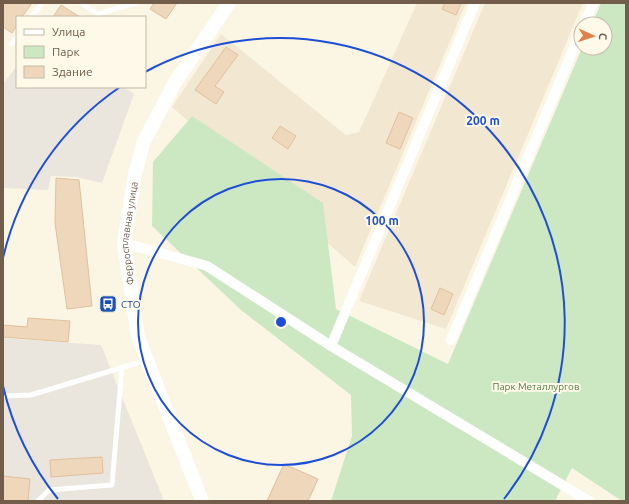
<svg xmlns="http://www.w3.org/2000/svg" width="629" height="504" font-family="Ubuntu,sans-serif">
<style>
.residential{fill:#f2e8d1}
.industrial{fill:#eae5dd}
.green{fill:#cce8c2}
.building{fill:#efd7bb;stroke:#e1c09c}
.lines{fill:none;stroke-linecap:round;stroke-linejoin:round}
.service{stroke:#fff;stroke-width:5}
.minor{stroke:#fff;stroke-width:10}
.secondary{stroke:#fff;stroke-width:14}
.ring{fill:none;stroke:#1d4ed8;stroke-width:2}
.labels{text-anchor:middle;stroke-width:4;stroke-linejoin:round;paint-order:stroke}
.street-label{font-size:10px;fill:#725d4a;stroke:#fef9e8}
.transit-label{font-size:10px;fill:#164399;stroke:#fef9e8;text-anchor:start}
.park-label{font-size:10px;fill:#4f7d45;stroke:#fef9e8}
.centre{fill:#1d4ed8;stroke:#fef9e8;stroke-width:2}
.ring-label{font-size:12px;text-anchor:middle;font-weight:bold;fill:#1d4ed8;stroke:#fef9e8;stroke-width:4;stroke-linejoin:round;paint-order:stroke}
</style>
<rect width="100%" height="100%" fill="#fbf5e3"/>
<g class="residential">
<polygon points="417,3 466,3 355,267 172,107 221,34 346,135 359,132"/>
<polygon points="485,3 583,3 446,329 359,301"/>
</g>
<g class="industrial">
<polygon points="17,66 17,87 124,87 134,94 102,183 76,177 51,176 48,190 3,188 3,84"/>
<polygon points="3,338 101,345 164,501 3,501"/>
</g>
<polygon class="green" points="601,3 626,3 626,501 622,501 572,468 555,501 331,501 352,436 351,395 241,310 152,226 153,162 192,116 323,203 336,309 448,364 582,48 605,48 605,24 592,24"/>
<g class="building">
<polygon points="3,3 32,3 22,17 17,17 17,25 12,33 3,27"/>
<polygon points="154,3 177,3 166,19 150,9"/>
<polygon points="445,3 461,3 456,15 442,9"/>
<polygon points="61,5 80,17 53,17"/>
<polygon points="226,47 238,55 215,86 224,92 216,104 195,90"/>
<polygon points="399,112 413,118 400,149 386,143"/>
<polygon points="280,126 296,136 288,149 272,138"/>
<polygon points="56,178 79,180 92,306 67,309 55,223"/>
<polygon points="440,288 453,294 444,315 431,309"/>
<polygon points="28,318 70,321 68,342 3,337 3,325 27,327"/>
<polygon points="102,457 103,473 51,477 50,460"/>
<polygon points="284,464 318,479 308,501 267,501"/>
<polygon points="3,476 30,479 28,501 3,501"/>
</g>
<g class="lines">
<g class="service">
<polyline points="81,3 98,14 136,3"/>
<polyline points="32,17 42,3"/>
<polyline points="12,44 17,37"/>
<polyline points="3,396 31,395 147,360"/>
<polyline points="38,501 49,490 112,485 122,367"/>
</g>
<g class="minor">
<polyline points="584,24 593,3"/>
<polyline points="124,243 207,266 331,346 589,501"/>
<polyline points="451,340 581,31"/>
<polyline points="331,346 475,3"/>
</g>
<path class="secondary" id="s1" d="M 202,501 L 138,337 L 124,243 L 135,174 L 144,141 L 174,84 L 229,3"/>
</g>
<g class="ring">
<circle cx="281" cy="322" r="143"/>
<path d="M58 499A285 285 0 0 1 3 386M3 258A285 285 0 0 1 120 87M145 72A285 285 0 0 1 504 499"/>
</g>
<defs>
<symbol id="bus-square" viewBox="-11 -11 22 22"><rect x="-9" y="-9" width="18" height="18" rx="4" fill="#1a4fb4" stroke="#fef9e8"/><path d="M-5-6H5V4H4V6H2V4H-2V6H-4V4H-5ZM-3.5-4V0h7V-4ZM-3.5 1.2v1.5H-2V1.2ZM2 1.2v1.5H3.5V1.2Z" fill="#fff"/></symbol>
</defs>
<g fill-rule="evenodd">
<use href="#bus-square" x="98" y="294" width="20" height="20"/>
</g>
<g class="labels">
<g class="street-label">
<text dy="4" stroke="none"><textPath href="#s1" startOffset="281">Ферросплавная улица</textPath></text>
</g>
<g class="transit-label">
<text x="121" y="308">СТО</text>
</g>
<g class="park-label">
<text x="536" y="390">Парк Металлургов</text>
</g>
</g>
<circle cx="281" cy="322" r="6" class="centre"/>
<g class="ring-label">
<text x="483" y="125">200 m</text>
<text x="382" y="225">100 m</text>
</g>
<rect width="629" height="504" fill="none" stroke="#725d4a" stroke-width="8"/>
<rect x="16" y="16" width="130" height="72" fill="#fef9e8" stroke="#c6bba9"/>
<rect x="24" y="29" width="20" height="6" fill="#ffffff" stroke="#c6bba9"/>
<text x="52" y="36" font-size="12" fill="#725d4a">Улица</text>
<rect x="24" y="46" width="20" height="12" fill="#cce8c2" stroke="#c6bba9"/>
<text x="52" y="56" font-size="12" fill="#725d4a">Парк</text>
<rect x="24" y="66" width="20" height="12" fill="#efd7bb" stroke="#c6bba9"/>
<text x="52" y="76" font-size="12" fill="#725d4a">Здание</text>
<g transform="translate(593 36) rotate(93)"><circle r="19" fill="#fef9e8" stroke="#c6bba9"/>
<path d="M0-3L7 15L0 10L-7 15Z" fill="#e1804c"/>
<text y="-6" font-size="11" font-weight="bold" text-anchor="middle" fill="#725d4a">С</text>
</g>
</svg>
